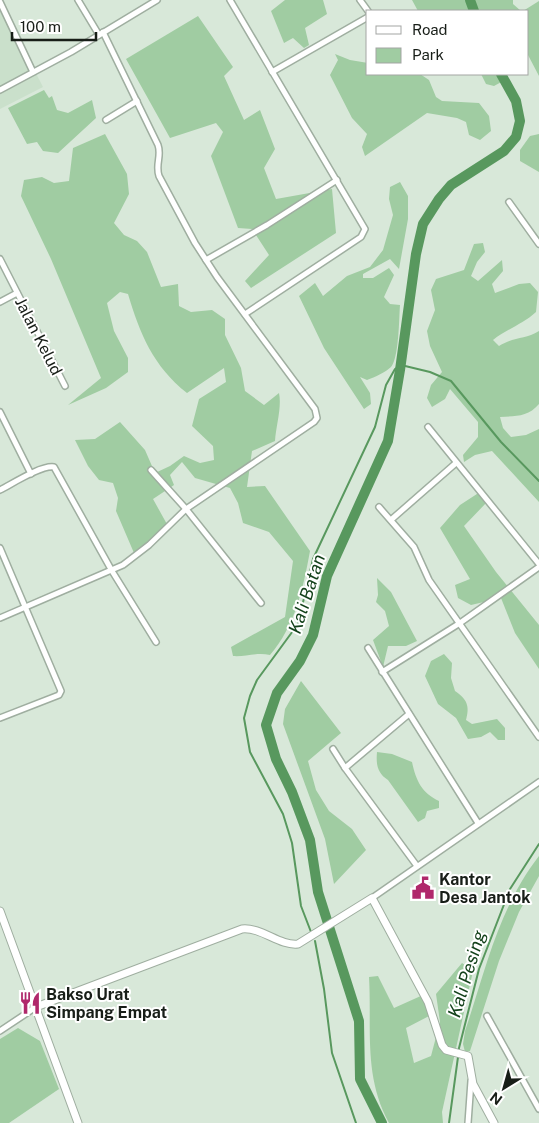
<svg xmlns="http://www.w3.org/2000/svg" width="539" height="1123" font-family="'Public Sans',sans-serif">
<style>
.built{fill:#cae0cb}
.green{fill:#a0cca2}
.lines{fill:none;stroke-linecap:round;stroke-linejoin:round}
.stream{stroke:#58985e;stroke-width:2}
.river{stroke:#58985e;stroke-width:10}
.street-casing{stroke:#9faea0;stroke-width:8}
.secondary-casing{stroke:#9faea0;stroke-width:9}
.street{stroke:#fff;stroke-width:5}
.secondary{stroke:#fff;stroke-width:7}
.labels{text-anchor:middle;stroke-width:4;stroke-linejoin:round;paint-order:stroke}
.street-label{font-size:16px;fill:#181e18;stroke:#fff}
.poi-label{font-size:16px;font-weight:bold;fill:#181e18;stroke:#fff;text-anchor:start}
.water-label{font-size:18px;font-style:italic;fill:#14421b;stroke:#fff}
</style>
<rect width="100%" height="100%" fill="#d8e8d9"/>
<polygon class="built" points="0,3 43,87 0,109"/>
<g class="green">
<polygon points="285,0 323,0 327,14 305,28 309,45 304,48 293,38 284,43 271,11"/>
<polygon points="412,0 513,0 513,4 521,11 418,11"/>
<polygon points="539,1 539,76 528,55 528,11 523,11"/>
<polygon points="198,16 233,67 224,76 244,120 260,110 275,149 264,168 276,199 332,189 336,233 251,288 245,281 269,255 252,229 238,228 211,156 223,132 216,123 170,138 126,59"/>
<polygon points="335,54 350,60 368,63 368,74 420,74 429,80 436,97 442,101 479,103 489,116 491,131 480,140 469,135 466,122 457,118 427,113 365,156 362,147 367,134 352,118 330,75 338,60"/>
<polygon points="481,74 501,74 505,80 494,86 486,84"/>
<polygon points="44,90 49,98 52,96 57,110 68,113 92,100 96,118 58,153 43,151 37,142 27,144 8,108"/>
<path d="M 105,134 L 127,174 L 129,194 L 114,223 L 124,235 L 137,241 L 147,252 L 161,287 L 178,284 L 179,306 L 191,312 L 212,310 L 225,319 L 225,335 L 241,368 L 245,391 L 264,405 L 279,393 C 282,407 276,426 275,441 L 252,451 L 247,487 L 265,486 L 310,551 C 303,589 295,626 270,655 C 257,652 245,657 233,656 L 231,647 L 285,617 L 293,561 L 269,532 L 243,523 L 238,503 L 230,488 L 195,478 L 182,462 L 170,475 L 174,485 L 153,499 L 168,526 L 134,553 L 116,511 L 118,498 L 113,483 L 99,480 L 88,466 L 75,440 L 95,439 L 120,422 L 145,450 L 155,473 L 170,466 L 184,456 L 200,463 L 214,460 L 213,446 L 192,426 L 199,399 L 226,382 L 224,368 L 187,393 C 153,366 140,334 128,294 L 120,292 L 107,303 L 114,331 L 128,358 L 128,372 L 106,388 L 68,405 L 101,378 L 51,259 L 21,196 L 24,180 L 42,177 L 54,183 L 69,181 L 73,148 Z"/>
<polygon points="539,134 539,172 520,161 520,150 530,136"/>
<path d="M 400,182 L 408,196 L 408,219 L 399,269 L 390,259 L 363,274 L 363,278 L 373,278 L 389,268 L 394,275 L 384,297 L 390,304 L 400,305 C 399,318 399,358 391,367 C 386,372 375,377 367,380 L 360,377 L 370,393 L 371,404 L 364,409 L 324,348 L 299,296 L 315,283 L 323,296 L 347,276 L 370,267 L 383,250 L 393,215 L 389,199 L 390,187 Z"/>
<path d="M 483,243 L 485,252 L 477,262 L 471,276 L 478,281 L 502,260 L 503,271 L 492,284 L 495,293 L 519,284 L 530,283 L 538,292 L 536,312 C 523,324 507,329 493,340 L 499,346 C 515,336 525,340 539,331 L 539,404 C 528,417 516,416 500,417 L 503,428 L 511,437 L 526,435 L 539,429 L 539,502 L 492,451 L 475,455 L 464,462 L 463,455 L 478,437 L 478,422 L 450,389 L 445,399 L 432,407 L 427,398 L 431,385 L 442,372 L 430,346 L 427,331 L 435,310 L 431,290 L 436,279 L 464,270 L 474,244 Z"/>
<polygon points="480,492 487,502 464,526 496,572 539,625 539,669 515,633 501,598 471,605 458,598 455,585 470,579 440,528 460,505"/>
<polygon points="377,578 391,592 417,641 406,646 388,646 383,667 373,640 389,626 385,611 376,602 378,595"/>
<path d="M 444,654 L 452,663 L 451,678 L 455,691 C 467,699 470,706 466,720 L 472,724 L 497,719 L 505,728 L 505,740 L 498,740 L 490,732 L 481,737 L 468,739 L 456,718 L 438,704 L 425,676 L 431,661 Z"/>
<polygon points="301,681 341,733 308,761 316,790 329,811 352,829 366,850 334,884 325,839 283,724 285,709"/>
<path d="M 377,752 L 392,754 L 412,762 C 416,781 422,793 439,801 L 439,808 L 427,811 L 425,818 L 418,822 L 388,780 C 377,773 376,764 377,752 Z"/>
<path d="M 539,856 L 539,876 L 519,912 L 499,961 L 470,1051 L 465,1052 L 463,1044 L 465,1031 C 486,969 498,909 539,856 Z"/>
<path d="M 462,963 L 473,971 L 442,1112 L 443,1123 L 389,1123 C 363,1075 372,1028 369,977 L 378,976 L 394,1008 L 423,995 L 431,1015 L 406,1028 L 414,1063 L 431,1056 L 440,1022 L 436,994 Z"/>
<polygon points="18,1028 40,1041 59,1089 9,1123 0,1123 0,1039"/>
</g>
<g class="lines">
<g class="stream">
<polyline points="311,932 301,906 292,843 283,814 250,752 244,718 250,696 257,680 298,624 313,559 375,427 386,385 395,369 401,365 430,372 451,381 501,442 539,481"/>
<polyline points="315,941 324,989 332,1053 356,1123"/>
<polyline points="458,1052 479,969 510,889 539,844"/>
<polyline points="449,1123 458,1057"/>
</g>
<g class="river">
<polyline points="470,0 474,11"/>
<polyline points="382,1123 360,1079 359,1021 318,892 310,840 292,792 276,759 266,725 277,693 300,661 313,635 327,576 388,441 400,370 416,254 423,224 439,199 451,185 504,151 516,137 520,121 516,101 501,74"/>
</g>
<defs>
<g id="street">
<polyline points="78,0 99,35"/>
<polyline points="230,0 365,229 361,237 245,314"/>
<polyline points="360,0 368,11"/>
<polyline points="0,2 33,72"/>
<polyline points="272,72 368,17"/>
<polyline points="0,90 71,52 157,0"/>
<polyline points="106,120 137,101"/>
<polyline points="509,202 539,244"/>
<polyline points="0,259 65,386"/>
<polyline points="206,260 267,225 337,180"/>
<polyline points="0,302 17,293"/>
<polyline points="0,412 31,474"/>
<polyline points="428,427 539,564"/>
<polyline points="151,470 186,509 261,603"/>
<path d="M 0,490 C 12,484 41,465 54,467 L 112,571 L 156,642"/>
<polyline points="379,507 414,547 429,580 539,737"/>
<polyline points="392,519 456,463"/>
<polyline points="0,548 61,691 59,695 0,718"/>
<path d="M 0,618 L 123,565 L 149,545 L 186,509 L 314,422 L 317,418 L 315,409 L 217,277 L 195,243 L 159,176 C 155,164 162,156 158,145 L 103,32"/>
<polyline points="368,648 478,823"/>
<polyline points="382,672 460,623 539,567"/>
<polyline points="409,714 345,768 417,866"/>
<polyline points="333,749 345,768"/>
<polyline points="372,898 539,782"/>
<polyline points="487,1016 539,1109"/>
<polyline points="0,1031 36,1007"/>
<polyline points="468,1123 471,1081"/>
</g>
<g id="secondary">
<polyline points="0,911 78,1123"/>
<path d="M 36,1007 L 242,929 C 262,927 279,946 298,944 L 372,898 L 428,1002 L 442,1045 L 446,1050 L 468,1056 L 473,1084 L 494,1123"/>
</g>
</defs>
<use href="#street" class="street-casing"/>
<use href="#secondary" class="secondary-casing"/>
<use href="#street" class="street"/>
<use href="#secondary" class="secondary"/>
</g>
<defs>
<symbol id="civic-bare" viewBox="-9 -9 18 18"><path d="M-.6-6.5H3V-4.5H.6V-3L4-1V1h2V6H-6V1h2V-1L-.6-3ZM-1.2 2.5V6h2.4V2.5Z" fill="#b0286b" stroke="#fff" stroke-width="2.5" paint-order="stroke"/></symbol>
<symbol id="restaurant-bare" viewBox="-9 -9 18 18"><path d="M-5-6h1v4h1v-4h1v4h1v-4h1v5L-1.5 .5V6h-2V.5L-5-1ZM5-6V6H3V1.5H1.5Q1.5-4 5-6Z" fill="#b0286b" stroke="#fff" stroke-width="2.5" paint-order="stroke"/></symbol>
</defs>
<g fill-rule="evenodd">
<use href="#civic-bare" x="407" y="872" width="32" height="32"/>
<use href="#restaurant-bare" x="14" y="987" width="32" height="32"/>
</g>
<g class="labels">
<g class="street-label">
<text transform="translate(39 336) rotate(63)" y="6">Jalan Kelud</text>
</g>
<g class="poi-label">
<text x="439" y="885">Kantor<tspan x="439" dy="18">Desa Jantok</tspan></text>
<text x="46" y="1000">Bakso Urat<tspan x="46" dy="18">Simpang Empat</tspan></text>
</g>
<g class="water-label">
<text transform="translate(307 594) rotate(-72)" y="6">Kali Batan</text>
<text transform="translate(467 974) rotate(-73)" y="6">Kali Pesing</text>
</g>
</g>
<rect x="366" y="10" width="162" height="65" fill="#ffffff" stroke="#a3a5a3"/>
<rect x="376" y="26" width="25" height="8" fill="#ffffff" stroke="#a3a5a3"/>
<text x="412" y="35" font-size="15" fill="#181e18">Road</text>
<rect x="376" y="48" width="25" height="15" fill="#a0cca2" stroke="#a3a5a3"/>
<text x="412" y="60" font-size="15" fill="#181e18">Park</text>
<g transform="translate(504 1088) rotate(217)" stroke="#ffffff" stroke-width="4" paint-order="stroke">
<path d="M0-4L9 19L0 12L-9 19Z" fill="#181e18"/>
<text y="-8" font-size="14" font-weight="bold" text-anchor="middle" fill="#181e18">N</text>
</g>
<path d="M12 32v8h84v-8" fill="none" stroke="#181e18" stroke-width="2.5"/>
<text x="20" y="32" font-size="15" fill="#181e18" stroke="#ffffff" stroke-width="4" paint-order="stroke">100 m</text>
</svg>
